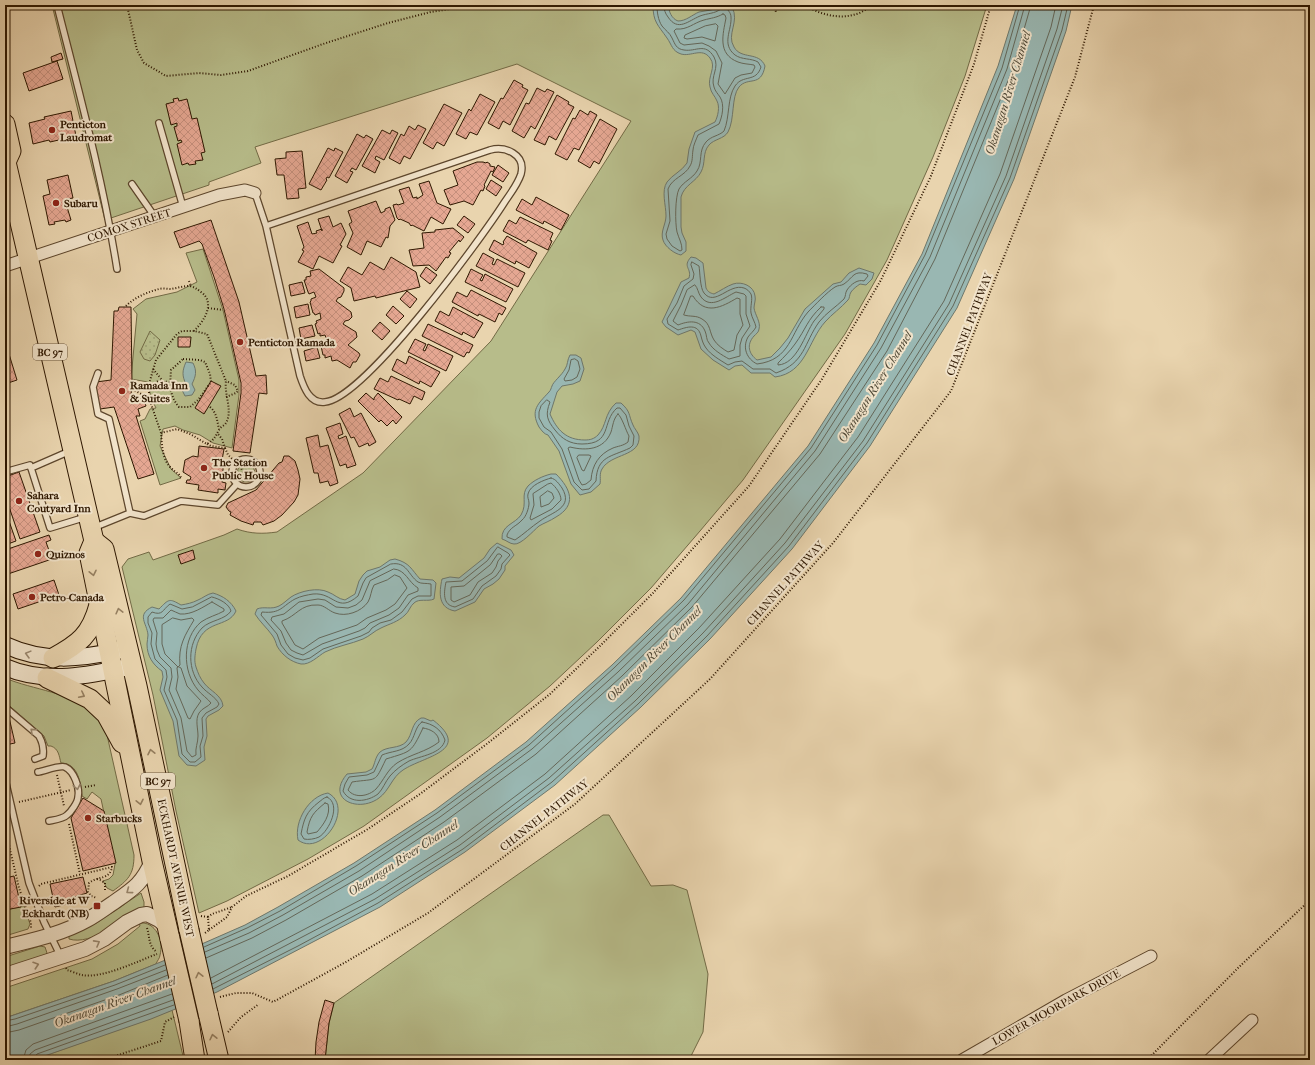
<svg xmlns="http://www.w3.org/2000/svg" width="1315" height="1065" font-family="'IM FELL French Canon',serif">
<style>
.grass{fill:#b7bc8a;stroke:#726a45}
.park{fill:url(#park-dots);stroke:#726a45}
.water{fill:#99b7b2;stroke:#6e776b}
.lines{fill:none;stroke-linecap:round;stroke-linejoin:round}
.shore{stroke:#646759;stroke-width:1}
.building{fill:url(#building-cross-hatch);stroke:#2e1700}
.service-casing{stroke:#5d462c;stroke-width:8}
.minor-casing{stroke:#5d462c;stroke-width:13}
.tertiary-casing{stroke:#5d462c;stroke-width:16}
.secondary-casing{stroke:#2e1700;stroke-width:18}
.trunk-casing{stroke:#2e1700;stroke-width:21}
.path{stroke:#2e1700;stroke-width:2;stroke-dasharray:1 2;stroke-linecap:butt}
.service{stroke:#f1e3ca;stroke-width:5.5}
.minor{stroke:#f1e3ca;stroke-width:11}
.tertiary{stroke:#f1e3ca;stroke-width:14}
.secondary{stroke:#f1e3ca;stroke-width:16}
.trunk{stroke:#e9d4ae;stroke-width:19}
.trunk-bridge-casing{stroke:#2e1700;stroke-width:21;stroke-linecap:butt}
.trunk-bridge{stroke:#e9d4ae;stroke-width:19}
.oneway{stroke:#957f60}
.oneway2{stroke:#99876f}
.poi-dot{fill:#8f2418;stroke:#f1e3ca;stroke-width:1.5}
.labels{text-anchor:middle;stroke-width:4;stroke-linejoin:round;paint-order:stroke}
.shield{fill:#f1e3ca;stroke:#68543d;stroke-width:1}
.shield-label{font-size:10px;font-weight:bold;fill:#2e1700}
.poi-label{font-size:11px;font-weight:bold;fill:#2e1700;stroke:#f1e3ca;text-anchor:start}
.street-label{font-size:11px;fill:#2e1700;stroke:#f1e3ca}
.water-label{font-size:12px;font-style:italic;fill:#4e4735;stroke:#f1e3ca}
</style>
<defs>
<pattern id="park-dots" width="8" height="8" patternUnits="userSpaceOnUse"><rect width="8" height="8" fill="#b7bc8a"/><path d="M2 2h.1M6 6h.1" fill="none" stroke="#9ea175" stroke-width="1.8" stroke-linecap="round"/></pattern>
<pattern id="building-cross-hatch" width="8" height="8" patternUnits="userSpaceOnUse"><rect width="8" height="8" fill="#e5a792"/><path d="M0 0l8 8M0 8l8-8" fill="none" stroke="#c58f7c"/></pattern>
</defs>
<rect width="100%" height="100%" fill="#e9d4ae"/>
<filter id="stains"><feTurbulence type="fractalNoise" baseFrequency=".005" numOctaves="4"/><feColorMatrix values="0 0 0 0 .2 0 0 0 0 .09 0 0 0 0 .02 0 0 0 .5 -.17"/></filter>
<radialGradient id="worn" r=".72"><stop offset=".6" stop-color="#630" stop-opacity="0"/><stop offset="1" stop-color="#630" stop-opacity=".3"/></radialGradient>
<g class="grass">
<path d="M 52,5 L 987,5 L 965,76 L 933,157 L 887,260 L 845,334 L 743,480 L 700,531 L 651,588 L 597,642 L 550,686 L 487,738 L 364,826 L 308,859 L 227,901 L 199,913 L 176,811 L 153,695 L 122,567 L 128,559 L 149,552 L 153,560 L 224,535 L 237,529 C 251,534 263,534 277,532 L 363,473 L 491,341 L 631,121 L 517,64 L 255,147 L 261,163 L 209,182 L 209,185 L 105,220 Z"/>
<polygon points="203,249 223,310 239,380 239,395 232,448 213,443 200,435 183,430 175,426 163,429 160,446 171,469 181,478 160,485 140,421 145,419 150,409 156,408 151,398 148,382 131,379 137,314 133,309 146,299 177,292 197,282 186,253"/>
<path d="M 5,678 C 33,690 72,692 94,714 C 100,721 103,728 107,735 L 134,855 C 134,875 128,880 113,891 L 107,888 L 103,881 L 109,879 L 113,875 L 115,864 L 101,799 L 92,792 L 87,799 L 82,796 C 80,782 79,764 61,763 C 59,756 59,749 51,746 L 48,746 L 44,736 L 5,702 Z"/>
<polygon points="603,815 609,815 651,886 673,885 687,890 708,974 703,1032 689,1060 325,1060 329,1023 334,1003"/>
<path d="M 141,893 L 144,902 L 144,908 C 126,919 91,946 69,939 L 69,936 L 95,924 Z"/>
<polygon points="24,906 30,924 28,929 5,936 5,910"/>
<path d="M 139,923 C 156,921 164,941 160,955 C 160,958 157,961 156,964 L 114,981 L 5,1018 L 5,988 L 92,959 L 118,944 L 140,926 Z"/>
<polygon points="40,946 45,947 47,953 45,955 5,969 5,957"/>
<polygon points="172,1010 184,1060 33,1060"/>
</g>
<g class="park">
<polygon points="150,331 160,340 155,355 150,361 144,359 140,352"/>
<circle cx="246" cy="473" r="9"/>
</g>
<g class="water">
<path d="M 653,5 L 669,5 C 668,11 672,19 678,21 C 686,21 692,15 699,12 C 703,11 707,11 711,10 C 721,7 721,2 732,7 C 740,22 726,34 734,47 C 741,60 759,51 765,66 C 761,88 748,76 739,87 C 731,97 735,119 728,132 C 724,139 714,139 709,145 C 702,153 706,163 701,172 C 696,182 684,185 681,197 L 681,227 L 682,233 L 686,242 L 686,251 L 681,255 C 675,254 665,247 663,240 C 660,232 666,224 666,216 C 666,205 661,191 667,182 C 672,175 682,171 687,163 L 689,149 L 695,132 L 715,122 C 718,116 720,107 717,101 C 715,96 711,93 710,87 C 707,77 717,67 710,58 C 702,47 691,57 681,54 C 672,51 672,45 667,38 C 658,25 653,22 653,5 Z"/>
<polygon points="1017,5 1072,5 1066,31 1014,179 957,308 870,446 792,549 710,639 641,707 555,785 465,852 380,907 217,992 151,1019 33,1060 5,1060 5,1018 114,981 163,961 245,925 278,907 354,863 435,810 526,742 612,665 681,598 808,446 874,343 922,254 998,66"/>
<path d="M 691,257 L 696,258 L 703,263 L 706,288 C 708,292 710,293 714,294 C 720,291 727,286 733,284 C 742,281 754,286 755,296 C 756,300 754,304 754,308 C 755,315 761,322 759,329 C 759,332 756,334 754,336 C 746,345 749,354 757,360 L 771,357 L 780,348 L 788,338 L 805,309 L 833,284 L 841,282 L 849,273 L 859,268 L 874,273 L 872,279 L 866,285 L 860,284 C 857,286 853,289 851,292 C 849,295 850,298 848,300 C 841,308 832,314 825,322 C 808,341 806,373 775,377 L 770,373 L 751,373 L 742,365 L 735,366 L 729,370 L 713,360 L 701,349 L 695,332 L 691,330 L 678,335 L 666,327 L 662,322 L 681,282 L 689,278 C 692,268 682,267 691,257 Z"/>
<path d="M 570,355 L 576,355 L 581,358 L 584,369 L 580,381 L 573,384 L 562,386 L 557,392 L 550,414 C 557,430 566,440 585,440 C 590,440 594,439 598,435 C 607,425 604,414 616,403 L 621,403 C 631,412 628,414 633,425 C 634,428 638,432 639,436 C 641,457 611,453 602,469 C 599,474 601,479 600,484 L 591,492 L 580,495 L 571,484 L 559,451 L 548,435 C 544,434 542,431 539,427 C 530,410 538,404 549,392 C 551,390 551,388 552,386 C 553,382 562,375 565,369 C 568,365 567,360 570,355 Z"/>
<path d="M 186,362 L 193,363 C 197,371 196,376 192,384 L 195,390 L 192,395 L 185,396 L 182,390 L 186,384 C 182,376 182,371 186,362 Z"/>
<path d="M 551,474 L 556,474 C 571,489 577,505 556,517 C 550,521 544,523 539,526 C 533,531 521,545 514,544 C 510,544 506,540 502,539 C 501,525 515,524 521,515 C 528,503 520,495 528,486 C 534,480 543,476 551,474 Z"/>
<path d="M 497,543 L 511,550 L 514,555 L 505,566 L 505,570 L 499,579 L 493,584 L 484,589 L 475,602 L 455,611 C 438,608 439,593 442,579 L 450,577 L 459,578 L 484,558 L 490,549 Z"/>
<path d="M 395,559 C 410,563 411,569 420,579 L 433,580 L 436,583 L 434,599 C 428,602 419,598 414,603 C 410,606 409,612 405,615 C 398,622 389,624 381,628 C 374,631 370,636 363,639 C 351,644 337,646 325,652 C 318,656 310,665 301,664 C 291,662 282,655 277,646 C 276,643 275,639 272,635 C 267,628 260,622 255,614 L 257,609 C 264,606 271,610 279,606 C 283,604 287,600 291,597 C 300,591 318,587 328,592 C 334,594 338,599 345,600 L 355,594 L 359,581 L 363,575 L 367,571 L 380,567 L 390,560 Z"/>
<path d="M 213,593 C 223,596 231,601 236,611 C 228,629 202,618 196,649 C 195,655 194,661 196,667 C 198,673 200,678 204,683 C 210,691 222,695 223,706 L 219,710 L 208,716 L 206,719 L 207,736 L 204,747 L 205,760 L 196,766 L 187,765 L 179,756 L 173,721 L 160,690 L 163,677 L 162,671 C 153,665 147,656 147,644 C 147,641 148,638 148,635 C 147,623 136,615 152,607 L 159,609 C 169,599 169,598 181,605 C 187,604 192,603 198,600 C 203,598 207,594 213,593 Z"/>
<path d="M 421,718 L 424,718 L 431,721 L 433,720 C 473,751 424,756 403,770 C 392,777 389,791 379,798 C 359,813 325,800 347,774 L 366,772 L 372,769 C 375,764 375,757 380,752 C 387,746 399,749 406,742 C 413,734 411,723 421,718 Z"/>
<path d="M 328,793 C 355,807 322,858 298,840 C 294,821 309,796 328,793 Z"/>
</g>
<g class="lines">
<g class="shore">
<path d="M 657,5 C 657,12 658,20 662,26 C 665,30 670,33 672,38 C 675,44 676,49 684,50 C 696,52 705,42 714,57 C 720,68 710,76 714,87 C 715,91 718,94 720,97 C 725,105 722,117 719,124 L 698,135 C 696,140 693,146 693,150 C 692,156 693,161 690,166 C 685,176 672,178 668,189 L 670,221 L 666,234 L 667,239 L 672,246 L 680,251 L 682,250 C 682,243 679,239 677,232 C 675,223 675,197 679,189 C 684,181 692,179 697,171 C 703,162 698,151 706,142 C 711,136 719,136 724,131 C 730,117 727,98 735,86 C 743,74 756,83 761,67 L 758,62 C 751,58 742,60 735,55 C 721,44 732,30 731,17 C 731,12 727,10 725,6 L 726,5"/>
<path d="M 664,5 C 664,10 665,13 668,17 C 678,32 688,21 700,16 C 708,13 714,14 721,9 L 722,5"/>
<path d="M 723,14 L 725,15 L 726,18 C 723,34 717,54 738,62 C 743,64 749,64 754,65 L 755,67 L 752,73 L 741,75 L 735,78 L 725,94 L 718,84 L 722,63 L 716,51 L 709,46 L 702,43 L 684,45 L 680,43 L 674,31 L 676,29 C 688,30 693,23 704,20 C 711,18 716,18 723,14 Z"/>
<polygon points="716,24 718,26 715,41 702,37 687,39 684,38 685,35 705,26"/>
<path d="M 692,262 L 699,266 C 700,272 700,288 704,293 C 715,307 729,283 744,288 C 747,289 749,291 751,294 C 753,299 750,307 751,313 C 752,318 755,322 756,327 C 754,331 750,334 748,337 C 742,348 747,359 757,364 C 791,360 790,333 808,312 C 815,305 827,292 835,287 C 838,285 841,286 844,284 C 854,277 853,270 867,274 L 868,276 L 864,281 C 858,279 851,284 847,290 C 845,293 846,296 844,299 C 836,307 826,313 819,322 C 804,343 805,363 776,373 L 770,369 L 753,369 L 742,361 L 735,362 L 728,365 C 720,360 711,355 706,348 C 703,344 702,340 701,336 C 698,323 687,327 678,330 L 668,324 L 667,319 L 677,303 L 684,286 L 693,279 L 694,274 L 691,265 Z"/>
<path d="M 695,285 C 698,288 698,293 701,297 C 711,310 725,297 736,292 L 744,294 L 746,296 L 746,314 L 750,326 L 742,338 L 740,345 L 740,356 L 729,359 C 722,355 713,350 709,343 C 706,340 707,335 705,331 C 700,319 688,321 678,325 L 673,321 L 681,305 L 687,290 Z"/>
<path d="M 691,296 L 693,296 C 705,316 722,307 737,298 L 740,299 L 740,314 L 743,325 L 737,335 L 734,350 L 728,352 C 723,349 717,345 714,340 C 709,332 711,324 702,319 C 696,315 690,317 684,315 Z"/>
<path d="M 821,307 L 824,307 L 824,309 C 821,313 817,317 814,321 C 805,334 797,364 778,365 L 778,363 C 784,357 790,351 795,344 C 806,329 807,320 821,307 Z"/>
<polygon points="575,359 578,361 580,369 577,377 572,380 565,381 564,379 569,370 571,360"/>
<path d="M 547,400 L 550,402 C 545,415 547,420 555,430 C 562,439 570,444 582,444 C 613,444 601,422 617,408 L 620,408 L 626,415 L 629,426 L 634,436 L 633,445 L 630,448 C 611,457 597,456 596,481 L 589,489 L 582,490 L 574,482 L 562,449 L 551,432 L 544,427 L 539,418 L 539,412 L 541,406 Z"/>
<path d="M 618,414 C 622,417 626,431 629,436 L 628,442 C 623,446 618,446 613,448 C 599,454 592,465 591,480 L 586,484 L 582,485 L 579,480 L 568,448 L 570,447 C 586,451 604,450 611,432 C 613,426 613,419 618,414 Z"/>
<polygon points="579,455 589,455 591,456 584,471 582,470 577,458"/>
<path d="M 551,478 C 556,479 559,484 562,488 C 574,508 552,512 540,521 C 531,527 524,534 515,540 L 507,537 L 507,535 C 510,527 517,526 522,520 C 526,517 529,508 529,503 C 529,500 527,497 528,494 C 530,485 544,480 551,478 Z"/>
<path d="M 548,484 L 551,483 C 556,487 561,494 561,500 L 552,509 L 531,520 L 530,518 L 534,505 L 533,494 Z"/>
<polygon points="548,491 552,493 554,498 549,504 541,507 540,497"/>
<path d="M 498,547 L 508,553 L 510,555 L 502,564 L 501,569 L 496,576 L 482,586 L 473,599 L 455,607 C 442,605 444,592 446,582 L 462,581 L 487,561 Z"/>
<polygon points="498,554 500,554 502,556 498,561 496,567 492,573 478,582 470,595 454,602 451,600 451,587 464,586 490,565"/>
<path d="M 391,564 C 407,561 408,575 418,582 C 421,584 427,583 431,584 L 431,596 L 418,596 L 412,599 L 402,612 L 391,620 L 380,623 L 372,628 L 369,632 L 361,636 L 323,649 L 310,658 L 303,660 L 295,658 L 288,654 L 281,645 L 277,634 L 261,615 L 262,612 C 281,614 282,606 295,599 C 301,596 307,595 313,594 C 334,592 337,614 358,596 L 363,583 L 366,578 Z"/>
<path d="M 394,569 C 406,570 408,582 418,588 L 418,591 L 408,595 L 399,608 L 389,615 L 370,623 L 365,628 L 359,631 L 322,644 L 303,655 L 297,653 L 291,650 L 286,643 L 281,631 L 271,620 L 272,617 L 284,614 L 299,602 L 318,599 L 325,600 L 336,607 L 348,608 L 356,605 L 362,600 L 370,581 Z"/>
<path d="M 395,575 L 400,577 L 407,588 L 395,604 L 386,610 L 367,618 L 357,625 L 319,638 L 303,649 L 295,645 L 282,623 L 282,621 C 297,616 300,604 318,605 C 324,605 329,611 335,613 C 346,617 361,612 368,602 C 371,597 371,590 374,585 L 387,580 Z"/>
<path d="M 212,597 C 220,599 229,604 231,611 C 225,620 210,620 202,628 C 187,644 187,671 202,687 C 207,693 216,697 219,704 L 217,707 L 206,713 L 202,718 L 203,736 L 200,746 L 201,757 L 195,762 L 190,762 L 182,754 L 177,720 L 164,690 L 167,677 L 166,670 L 155,659 L 151,644 L 152,633 L 148,623 L 148,617 L 152,612 C 163,616 162,610 170,604 L 182,609 L 192,607 Z"/>
<path d="M 212,602 L 224,609 L 224,611 C 217,615 208,617 201,622 C 182,638 182,671 198,690 C 202,695 207,698 211,703 C 208,707 202,708 199,713 C 195,720 198,728 198,736 C 198,743 195,748 196,755 L 192,757 L 187,751 L 181,718 L 169,690 L 172,677 L 171,668 L 160,657 L 157,650 L 156,644 L 157,633 L 153,620 L 154,618 L 163,618 L 171,610 C 174,611 177,613 180,614 C 192,615 203,607 212,602 Z"/>
<path d="M 173,618 L 181,620 L 192,618 L 194,620 C 185,635 178,646 180,665 L 178,667 L 165,654 L 162,644 L 162,625 Z"/>
<polygon points="179,667 181,668 187,686 201,701 194,711 190,719 188,718 176,689 178,677 177,668"/>
<path d="M 422,722 C 433,724 441,729 445,740 C 442,754 420,756 409,761 C 402,765 395,770 390,776 C 385,782 383,789 378,794 C 367,802 350,804 343,791 L 345,784 L 349,777 L 367,775 L 374,772 L 382,755 C 391,751 402,752 409,744 C 415,738 415,726 422,722 Z"/>
<path d="M 423,728 C 430,729 439,733 439,742 C 426,752 411,754 397,763 C 387,770 384,780 376,789 C 369,796 355,799 348,790 L 352,782 C 378,778 374,784 386,759 C 412,751 411,753 423,728 Z"/>
<path d="M 327,797 C 342,804 329,831 319,837 C 315,839 308,840 304,839 L 301,834 C 304,819 306,812 319,802 C 322,800 323,798 327,797 Z"/>
<path d="M 325,803 L 328,804 C 331,815 323,825 317,832 L 308,834 L 307,832 C 310,816 313,813 325,803 Z"/>
<polyline points="204,947 247,928 280,911 356,866 437,813 529,745 614,668 684,600 811,448 877,345 925,255 1002,68 1020,5"/>
<polyline points="205,952 249,933 283,915 359,871 440,817 532,749 618,672 688,604 815,451 881,348 930,257 1007,69 1025,5"/>
<polyline points="206,958 252,938 286,920 362,876 444,822 536,754 622,676 692,607 820,454 887,351 935,259 1012,71 1031,5"/>
<polyline points="211,978 372,894 457,840 545,774 631,696 699,628 780,539 858,437 944,301 1000,174 1051,27 1056,5"/>
<polyline points="212,984 375,899 460,845 549,778 635,701 703,633 785,543 863,441 949,304 1006,176 1057,29 1063,5"/>
<polyline points="213,989 298,946 378,903 463,849 552,782 638,704 707,636 789,546 867,443 953,306 1010,178 1062,30 1068,5"/>
<polyline points="5,1021 15,1019 115,985 165,965"/>
<polyline points="5,1027 17,1024 117,989 166,970"/>
<polyline points="5,1033 19,1030 119,995 168,975"/>
<polyline points="23,1060 26,1050 33,1044 172,994"/>
<polyline points="29,1060 30,1054 35,1050 173,1000"/>
<polyline points="34,1060 35,1057 37,1054 174,1005"/>
</g>
</g>
<g class="building">
<polygon points="61,53 63,59 52,62 51,57"/>
<polygon points="57,61 63,79 29,91 23,73"/>
<polygon points="514,80 523,85 522,87 528,90 510,125 503,121 499,129 488,123 501,98 503,99"/>
<polygon points="537,88 545,92 547,89 554,92 535,129 531,126 524,138 512,131 526,103 529,104"/>
<polygon points="480,94 495,102 477,135 470,132 466,139 456,134 469,109 471,111"/>
<polygon points="557,95 569,102 568,104 574,107 556,140 549,136 545,145 534,140"/>
<polygon points="178,98 179,101 187,99 192,119 197,118 205,152 201,153 203,160 195,161 196,164 189,165 188,163 182,165 177,144 182,142 181,140 178,141 174,127 177,126 177,123 171,125 166,104 174,102 173,99"/>
<polygon points="444,104 462,113 444,146 437,142 433,149 423,143"/>
<polygon points="580,110 588,115 590,111 597,115 579,150 574,148 567,160 555,154 573,118 575,119"/>
<polygon points="71,111 76,136 50,142 49,140 33,144 29,123 45,119 44,117"/>
<polygon points="600,119 617,129 599,164 594,161 590,168 578,161"/>
<polygon points="418,125 426,129 410,159 404,156 400,164 389,158 401,134 404,136 409,126 415,130"/>
<polygon points="382,130 390,134 392,130 398,133 384,160 376,156 375,159 380,162 375,173 362,166"/>
<polygon points="357,134 364,138 366,135 373,139 356,170 352,168 350,171 353,172 347,183 335,176"/>
<polygon points="328,148 334,151 335,148 343,152 329,178 327,177 326,179 327,180 321,190 309,184"/>
<polygon points="302,151 306,188 298,189 299,198 287,199 284,175 277,175 275,159 286,158 286,152"/>
<polygon points="477,162 483,162 486,163 487,162 490,164 490,166 495,167 493,172 491,171 484,185 485,186 483,191 481,190 473,205 464,201 450,205 444,190 458,185 453,171"/>
<polygon points="498,165 509,173 503,182 492,175"/>
<polygon points="68,175 73,198 67,199 68,206 67,207 71,220 66,222 65,220 54,222 55,224 49,225 43,196 50,194 47,180"/>
<polygon points="491,180 502,187 496,196 486,189"/>
<polygon points="429,181 437,203 451,209 443,224 431,217 424,231 412,225 411,226 409,223 400,219 399,220 397,218 393,205 397,204 398,205 404,203 399,190 409,187 413,198 417,197 417,199 423,195 419,184"/>
<polygon points="536,197 569,215 561,230 544,221 543,224 516,210 522,199 532,205"/>
<polygon points="376,201 381,213 385,211 385,209 390,207 395,220 390,226 388,238 386,237 381,247 367,241 361,255 347,247 353,233 349,224 352,222 348,211"/>
<polygon points="329,216 333,227 341,223 346,234 340,245 342,246 333,263 319,256 313,269 298,262 304,251 302,250 304,247 297,226 308,222 312,234 317,233 316,231 322,229 322,231 318,219"/>
<polygon points="464,216 475,224 468,233 457,225"/>
<polygon points="520,217 553,233 550,240 552,241 548,250 528,240 526,243 503,231 509,220 516,224"/>
<polygon points="211,220 239,302 256,376 266,375 267,394 259,393 250,453 233,451 241,393 241,383 224,309 214,277 202,244 199,241 180,248 174,232"/>
<polygon points="453,228 464,237 460,242 459,240 449,252 451,253 448,258 446,257 436,271 429,265 413,266 409,250 424,248 422,233 435,232 435,230"/>
<polygon points="507,236 537,253 529,268 516,261 515,264 489,250 494,240 503,245 504,243 503,242"/>
<polygon points="483,253 494,259 492,264 494,265 497,259 525,273 518,287 476,266"/>
<polygon points="391,257 416,272 420,287 376,298 375,296 354,301 351,288 340,281 348,267 362,275 370,262 384,270"/>
<polygon points="426,267 437,275 430,284 420,276"/>
<polygon points="319,269 344,288 344,291 341,297 338,298 336,301 351,312 352,317 349,320 345,321 343,324 356,332 357,337 348,345 359,353 360,355 356,362 353,362 350,368 337,360 332,361 331,356 325,358 325,355 323,355 321,346 322,345 322,343 327,341 325,335 320,336 320,333 318,334 315,324 317,323 316,321 321,319 320,313 315,315 314,313 313,313 310,302 311,301 311,299 316,297 314,292 309,294 308,292 304,280 306,280 306,277 311,276 310,271"/>
<polygon points="471,269 483,275 480,280 482,281 485,274 513,289 506,302 465,282"/>
<polygon points="302,282 305,293 291,296 289,285"/>
<polygon points="471,290 506,308 502,315 499,313 495,322 479,314 478,316 452,302 457,292 467,297"/>
<polygon points="407,291 417,299 410,308 400,299"/>
<polygon points="308,304 310,315 296,318 294,307"/>
<polygon points="393,306 404,316 396,324 386,315"/>
<polygon points="119,307 131,307 132,383 131,395 133,395 135,400 143,398 146,406 138,409 140,416 136,416 154,474 138,479 114,407 100,409 96,390 96,382 111,380 114,311 118,311"/>
<polygon points="453,307 483,323 474,338 463,332 462,335 435,321 440,311 449,316"/>
<polygon points="380,322 390,331 382,340 372,331"/>
<polygon points="428,324 473,345 469,353 467,352 464,357 422,336"/>
<polygon points="312,325 315,336 301,339 299,328"/>
<polygon points="178,337 191,337 190,347 178,347"/>
<polygon points="415,339 426,344 423,350 425,351 428,344 453,356 446,371 408,352"/>
<polygon points="317,347 320,358 306,361 304,351"/>
<polygon points="9,354 17,380 5,384 5,355"/>
<polygon points="409,356 440,372 431,387 420,381 419,384 392,370 397,359 406,364"/>
<polygon points="391,376 425,392 422,400 414,396 410,404 399,399 398,400 374,389 380,378 388,382"/>
<polygon points="211,381 221,386 204,414 195,408"/>
<circle cx="163" cy="386" r="4.5"/>
<polygon points="366,393 374,400 374,398 378,393 402,417 396,424 393,420 387,426 381,420 379,422 358,401"/>
<polygon points="350,408 354,417 361,413 376,442 369,446 368,443 359,447 354,437 351,438 339,414"/>
<polygon points="340,423 343,434 338,436 339,439 346,436 356,465 347,468 346,464 340,466 326,428"/>
<polygon points="318,435 320,447 328,445 338,483 330,486 328,481 320,483 318,473 314,473 306,438"/>
<polygon points="199,446 224,449 221,466 223,467 223,471 228,473 227,478 223,477 222,482 226,483 225,490 218,489 218,493 198,490 199,485 186,483 187,480 190,480 191,477 183,472 185,460 193,456 198,457"/>
<polygon points="284,456 289,456 295,461 298,470 300,479 298,495 294,502 282,515 274,521 263,525 261,522 254,522 253,525 241,521 230,515 231,512 229,511 226,507 228,503 256,490 279,463 282,462"/>
<polygon points="19,472 40,532 20,539 5,495 5,477"/>
<polygon points="9,521 16,541 5,545 5,522"/>
<polygon points="49,535 51,540 46,542 52,559 5,575 5,550"/>
<polygon points="193,550 195,559 181,564 178,555"/>
<polygon points="54,580 59,595 18,609 13,594"/>
<polygon points="5,713 8,713 15,743 5,745"/>
<polygon points="83,798 104,811 116,863 83,871 71,818"/>
<polygon points="14,876 21,907 5,910 5,878"/>
<polygon points="83,877 87,893 74,897 75,902 55,907 50,884"/>
<polygon points="325,1000 334,1003 329,1023 325,1060 315,1060 316,1042 319,1022"/>
</g>
<g class="lines">
<defs>
<g id="service">
<path d="M 57,5 C 79,92 103,180 117,269"/>
<polyline points="159,123 183,207"/>
<polyline points="132,184 155,217"/>
<path d="M 255,193 L 266,226 L 300,376 C 304,388 310,404 325,402 C 364,399 481,239 504,203 C 510,194 518,184 521,174 C 526,154 505,146 490,150 L 266,226"/>
<polyline points="98,373 93,387 98,414 109,419 130,513"/>
<polyline points="70,451 31,468 50,528 86,517"/>
<circle cx="246" cy="473" r="14"/>
<polyline points="5,472 30,465 31,468"/>
<polyline points="93,528 130,513 144,516 181,501 218,505 237,484"/>
<path d="M 5,707 L 39,736 C 43,743 44,748 43,756 L 35,759"/>
<path d="M 38,772 C 44,771 60,765 65,767 C 74,771 80,788 78,797 C 78,802 71,812 67,815 C 63,819 54,820 49,821"/>
<polyline points="5,779 29,883 44,922 61,957"/>
</g>
<g id="minor">
<polyline points="5,266 219,195 245,190 255,193"/>
<polyline points="962,1060 1066,1000 1151,956"/>
<polyline points="1209,1060 1252,1020"/>
</g>
<g id="tertiary">
<path d="M 5,947 C 33,940 62,934 87,920 C 96,915 104,909 113,903 C 133,889 142,884 152,861"/>
<polyline points="5,975 85,949 104,939 127,922 141,915 147,914 159,920 167,927"/>
</g>
<g id="secondary">
<path d="M 5,645 C 44,663 80,659 121,650"/>
<path d="M 5,667 C 46,685 91,675 133,666"/>
</g>
<g id="trunk">
<polyline points="5,124 11,151 6,162 94,541 89,553 152,861 170,939"/>
<polyline points="94,541 104,549 137,686 189,930"/>
<path d="M 53,658 C 79,644 91,635 99,605"/>
<polyline points="47,678 90,699 106,714 122,743"/>
<polyline points="208,1013 219,1060"/>
<polyline points="189,1021 195,1060"/>
</g>
</defs>
<use href="#service" class="service-casing"/>
<use href="#minor" class="minor-casing"/>
<use href="#tertiary" class="tertiary-casing"/>
<use href="#secondary" class="secondary-casing"/>
<use href="#trunk" class="trunk-casing"/>
<g class="path">
<polyline points="127,5 137,50 144,63 166,76 199,73 221,75 248,71 323,44 388,23 431,12 475,5"/>
<polyline points="774,5 776,12"/>
<path d="M 805,5 C 818,14 840,20 856,14 C 862,13 867,8 873,5"/>
<polyline points="189,281 191,286"/>
<path d="M 126,306 C 135,297 148,292 159,289 C 163,288 167,289 171,289 C 177,288 183,286 190,286 C 194,287 197,289 201,292 C 216,303 204,321 194,331"/>
<polyline points="208,308 223,310"/>
<path d="M 183,359 L 200,360 L 205,362 L 210,374 L 211,382 L 198,400 L 190,407 L 179,407 C 169,395 170,385 171,370 Z"/>
<polyline points="153,369 162,380"/>
<polyline points="226,397 236,393 238,391 235,385 226,381"/>
<polyline points="149,398 134,390 149,387 158,381 170,382"/>
<path d="M 210,407 C 217,413 217,421 219,429"/>
<path d="M 161,433 L 149,398 L 149,384 L 156,360 L 177,334 L 182,331 L 194,331 L 207,334 L 226,381 C 224,395 233,410 226,423 C 224,426 220,427 219,430 C 215,437 215,439 207,444 L 190,434 L 177,429 L 161,433 C 162,445 162,459 171,468 C 176,473 178,472 182,479"/>
<polyline points="207,444 211,446 225,448 222,439 218,434"/>
<polyline points="225,448 228,455 240,466 244,474 255,484"/>
<polyline points="57,775 64,806"/>
<polyline points="85,787 96,785"/>
<polyline points="19,802 71,790"/>
<polyline points="69,824 80,874"/>
<polyline points="5,828 19,888 31,923 31,928"/>
<polyline points="97,879 100,880 105,883 105,892"/>
<path d="M 39,886 L 41,884 L 112,867 C 110,880 97,876 89,883 L 88,892 L 91,896 L 97,898"/>
<polyline points="201,916 208,917 209,930 205,933"/>
<polyline points="208,917 212,914 232,907"/>
<path d="M 147,928 C 150,937 148,946 157,952"/>
<polyline points="209,930 227,917 232,907 246,896 288,876 368,829 420,794 488,743 550,694 601,645 653,593 749,486 822,379 881,280 931,176 974,64 991,5"/>
<path d="M 66,968 L 67,970 C 71,971 77,974 82,975 C 102,979 138,961 157,954"/>
<polyline points="220,997 236,993 252,993 273,1002 346,962 428,913 575,804 710,679 833,543 951,391 1075,77 1094,5"/>
<polyline points="228,1032 241,1017 259,1004"/>
<polyline points="103,1060 161,1041 165,1022 174,1017"/>
<polyline points="1147,1060 1238,968 1310,900"/>
</g>
<use href="#service" class="service"/>
<use href="#minor" class="minor"/>
<use href="#tertiary" class="tertiary"/>
<use href="#secondary" class="secondary"/>
<use href="#trunk" class="trunk"/>
<defs>
<g id="trunk-bridge">
<polyline points="189,930 208,1013"/>
<polyline points="170,939 189,1021"/>
</g>
</defs>
<use href="#trunk-bridge" class="trunk-bridge-casing"/>
<use href="#trunk-bridge" class="trunk-bridge"/>
</g>
<defs><path id="oneway-chevron" d="M-2-3.5L2.5 0L-2 3.5" fill="none" stroke-width="1.6" stroke-linecap="round" stroke-linejoin="round"/></defs>
<g class="oneway">
<use href="#oneway-chevron" transform="translate(93 573) rotate(78)"/>
<use href="#oneway-chevron" transform="translate(119 611) rotate(-104)"/>
<use href="#oneway-chevron" transform="translate(82 695) rotate(27)"/>
<use href="#oneway-chevron" transform="translate(151 752) rotate(-102)"/>
<use href="#oneway-chevron" transform="translate(140 802) rotate(78)"/>
<use href="#oneway-chevron" transform="translate(199 975) rotate(-103)"/>
<use href="#oneway-chevron" transform="translate(213 1037) rotate(-103)"/>
</g>
<g class="oneway2">
<use href="#oneway-chevron" transform="translate(28 654) rotate(-165)"/>
<use href="#oneway-chevron" transform="translate(33 731) rotate(-138)"/>
<use href="#oneway-chevron" transform="translate(77 787) rotate(79)"/>
<use href="#oneway-chevron" transform="translate(129 891) rotate(143)"/>
<use href="#oneway-chevron" transform="translate(97 943) rotate(-29)"/>
<use href="#oneway-chevron" transform="translate(36 965) rotate(-18)"/>
</g>
<g class="poi-dot">
<circle cx="52" cy="130" r="4"/>
<circle cx="56" cy="203" r="4"/>
<circle cx="240" cy="342" r="4"/>
<circle cx="122" cy="391" r="4"/>
<circle cx="204" cy="468" r="4"/>
<circle cx="19" cy="501" r="4"/>
<circle cx="38" cy="554" r="4"/>
<circle cx="32" cy="597" r="4"/>
<circle cx="88" cy="818" r="4"/>
<rect x="93" y="902" width="8" height="8" rx="2"/>
</g>
<g class="labels">
<g class="shield">
<rect x="33" y="344" width="34" height="16" rx="3"/>
<rect x="141" y="773" width="34" height="16" rx="3"/>
</g>
<g class="shield-label">
<text x="50" y="356">BC 97</text>
<text x="158" y="785">BC 97</text>
</g>
<g class="poi-label">
<text x="60" y="128">Penticton<tspan x="60" dy="13">Laudromat</tspan></text>
<text x="64" y="207">Subaru</text>
<text x="248" y="346">Penticton Ramada</text>
<text x="130" y="389">Ramada Inn<tspan x="130" dy="13">&amp; Suites</tspan></text>
<text x="212" y="466">The Station<tspan x="212" dy="13">Public House</tspan></text>
<text x="27" y="499">Sahara<tspan x="27" dy="13">Coutyard Inn</tspan></text>
<text x="46" y="558">Quiznos</text>
<text x="40" y="601">Petro-Canada</text>
<text x="96" y="822">Starbucks</text>
<text x="89" y="904" text-anchor="end">Riverside at W<tspan x="89" dy="13">Eckhardt (NB)</tspan></text>
</g>
<g class="street-label">
<text transform="translate(129 225) rotate(-18)" y="4">COMOX STREET</text>
<text transform="translate(969 324) rotate(-69)" y="4">CHANNEL PATHWAY</text>
<text transform="translate(785 583) rotate(-48)" y="4">CHANNEL PATHWAY</text>
<text transform="translate(544 815) rotate(-38)" y="4">CHANNEL PATHWAY</text>
<text transform="translate(176 868) rotate(78)" y="4">ECKHARDT AVENUE WEST</text>
<text transform="translate(1056 1007) rotate(-29)" y="4">LOWER MOORPARK DRIVE</text>
</g>
<g class="water-label">
<text transform="translate(1008 93) rotate(-73)" y="4">Okanagan River Channel</text>
<text transform="translate(875 387) rotate(-58)" y="4">Okanagan River Channel</text>
<text transform="translate(654 654) rotate(-45)" y="4">Okanagan River Channel</text>
<text transform="translate(403 858) rotate(-33)" y="4">Okanagan River Channel</text>
<text transform="translate(115 1002) rotate(-20)" y="4">Okanagan River Channel</text>
</g>
</g>
<rect width="1315" height="1065" fill="none" stroke="#e9d4ae" stroke-width="20"/>
<rect x="6" y="6" width="1303" height="1053" fill="none" stroke="#2e1700" stroke-width="2"/>
<rect x="10" y="10" width="1295" height="1045" fill="none" stroke="#2e1700"/>
<rect width="100%" height="100%" filter="url(#stains)"/>
<rect width="100%" height="100%" fill="url(#worn)"/>
</svg>
